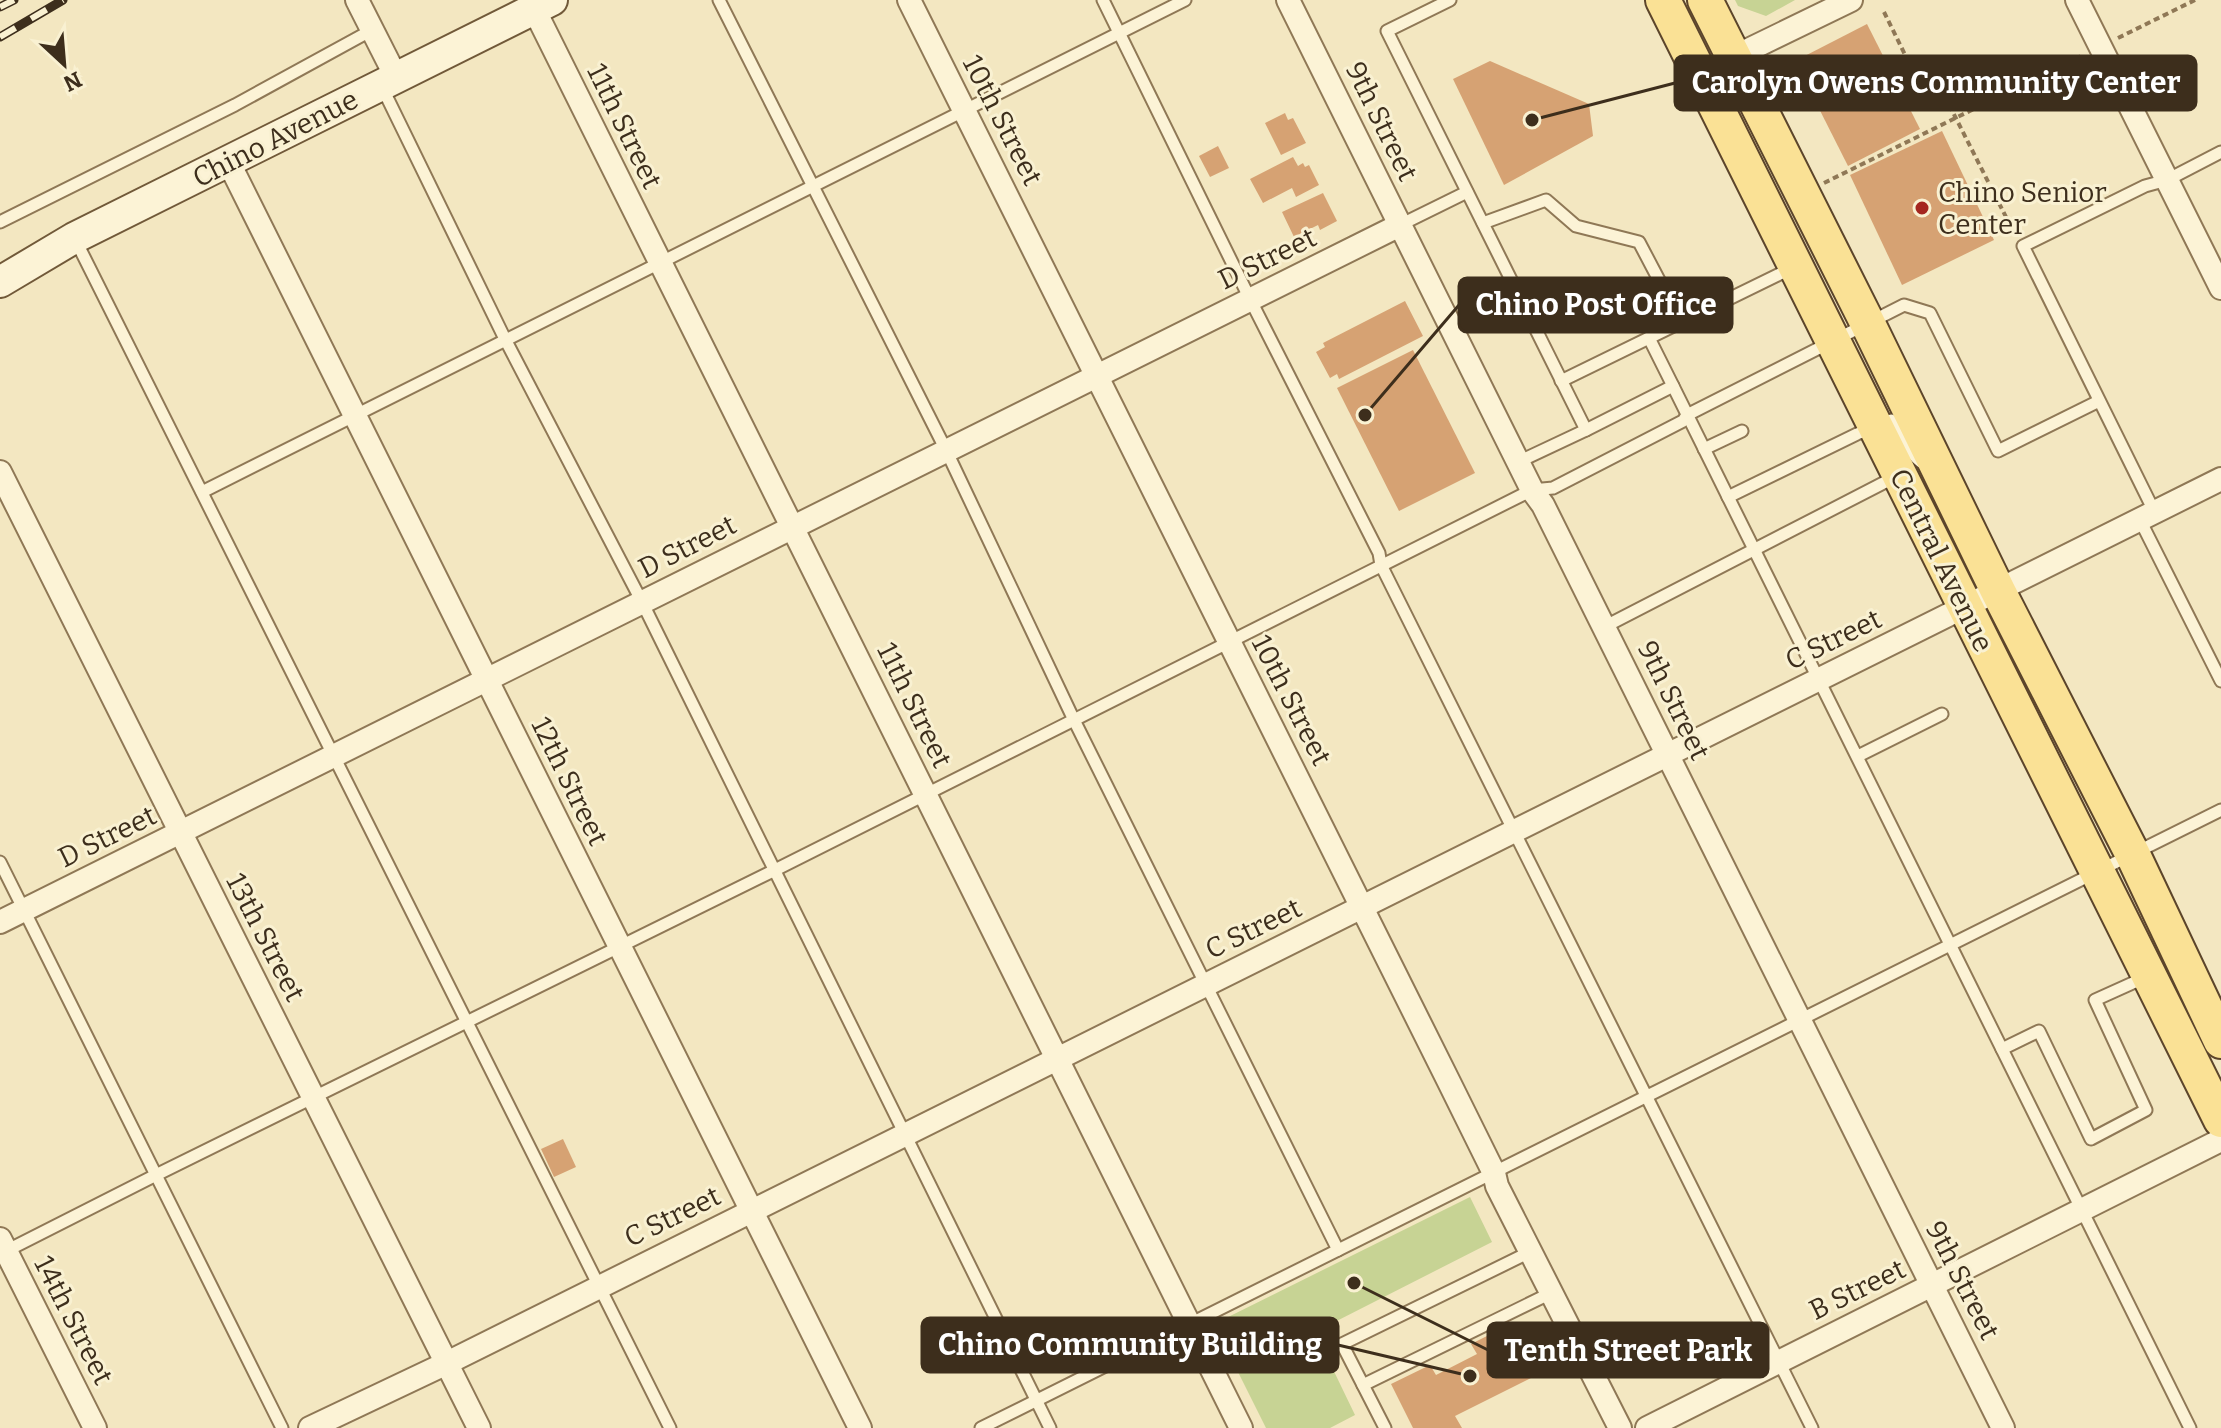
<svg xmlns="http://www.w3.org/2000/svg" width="2221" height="1428" font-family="Bitter,serif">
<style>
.green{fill:#c7d394}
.building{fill:#d6a273}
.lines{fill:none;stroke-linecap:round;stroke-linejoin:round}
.lane-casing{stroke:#8f7856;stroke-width:15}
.street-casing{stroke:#8f7856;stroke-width:26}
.secondary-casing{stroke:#715939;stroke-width:34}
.primary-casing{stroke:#5c452b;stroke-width:38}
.path{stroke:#8f7856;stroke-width:4;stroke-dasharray:6 4;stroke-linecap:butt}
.lane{stroke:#fcf3d6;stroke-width:11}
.street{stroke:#fcf3d6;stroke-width:22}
.secondary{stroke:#fcf3d6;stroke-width:30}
.primary{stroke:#fae195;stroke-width:34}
.rail-casing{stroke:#3d2e1c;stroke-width:9}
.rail{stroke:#f9f1d2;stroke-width:6;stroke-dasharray:18;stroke-linecap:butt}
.poi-dot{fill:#a5271f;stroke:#f9f1d2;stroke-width:3}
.labels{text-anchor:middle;stroke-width:6;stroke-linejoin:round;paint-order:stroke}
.street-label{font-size:28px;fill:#3d2e1c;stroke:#f9f1d2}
.poi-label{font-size:28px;fill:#3d2e1c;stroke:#f9f1d2;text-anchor:start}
.leader{fill:none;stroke:#3d2e1c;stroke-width:3}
.callout-dot{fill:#3d2e1c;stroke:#f9f1d2;stroke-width:3}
.callout{fill:#3d2e1c;stroke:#3d2e1c;stroke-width:3}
.callout-label{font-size:30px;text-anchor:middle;font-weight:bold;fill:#fff}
</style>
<rect width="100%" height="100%" fill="#f3e7c1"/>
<g class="green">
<polygon points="1735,0 1795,0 1766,16 1738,6"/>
<polygon points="1470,1197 1492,1242 1315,1332 1355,1415 1330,1428 1266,1428 1214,1324"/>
</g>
<g class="building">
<polygon points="1867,24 1920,129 1848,166 1795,61"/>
<polygon points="1490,61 1589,104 1593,136 1504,185 1453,79"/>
<polygon points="1285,113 1288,120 1293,118 1306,143 1281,155 1265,123"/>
<polygon points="1942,131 1994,240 1902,285 1850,175"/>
<polygon points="1218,146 1229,168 1210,177 1199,156"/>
<polygon points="1293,157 1298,166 1303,163 1305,167 1309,165 1319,185 1296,197 1292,188 1263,203 1250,179"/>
<polygon points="1323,193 1337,221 1320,230 1318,225 1294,237 1282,212"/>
<polygon points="1405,301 1423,336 1339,379 1337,374 1330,378 1316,352 1325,347 1323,343"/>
<polygon points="1413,350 1475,473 1399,511 1337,388"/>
<polygon points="563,1139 576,1167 554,1177 541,1149"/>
<polygon points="1507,1326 1533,1377 1455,1416 1462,1428 1413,1428 1391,1384 1430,1365 1436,1375 1477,1354 1471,1344"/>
</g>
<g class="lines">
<defs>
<g id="lane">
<polyline points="719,0 946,450 1073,718 1338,1250"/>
<polyline points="1103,0 1250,299 1379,553 1381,565 1812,1428"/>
<polyline points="1450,0 1387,31 1586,430 1518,462"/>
<polyline points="381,85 505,339 642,602 1050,1428"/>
<polyline points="0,222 235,105 372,30"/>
<polyline points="1483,223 1546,200 1576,226 1639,242 1681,322"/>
<polyline points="1400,225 1467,192"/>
<polyline points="76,241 670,1428"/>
<polyline points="1649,338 1673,386"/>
<polyline points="1561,381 1792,268"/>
<polyline points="1586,430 1673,386 2190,1428"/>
<polyline points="1704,449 1742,431"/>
<polyline points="202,492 1185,0"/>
<path d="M 1728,497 L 1857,434 L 1891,420 C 1907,434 1906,456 1928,466"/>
<polyline points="2154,511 2023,246 2145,186 2167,180 2221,152"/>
<polyline points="2139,518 2221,681"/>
<polyline points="1604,627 1895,477"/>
<polyline points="1858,756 1942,714"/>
<polyline points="0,862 282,1428"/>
<polyline points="2002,1049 2039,1031 2091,1139 2146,1110 2095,1000 2146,977"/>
<polyline points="4,1252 156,1175 773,871 1532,490 1553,488 1683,421 1687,415 1904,305 1930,313 1998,451 2099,401"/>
<polyline points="1530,1252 1342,1344 1363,1385 1551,1293"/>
<polyline points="1363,1385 1385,1428"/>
<polyline points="981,1428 2221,810"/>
</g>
<g id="street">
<polyline points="357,0 396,77"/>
<polyline points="909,0 1448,1080 1494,1173 1497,1186 1620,1428"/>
<polyline points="1288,0 1532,490 1543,505 2003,1428"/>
<polyline points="2077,0 2221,288"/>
<polyline points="534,9 1241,1428"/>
<polyline points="1734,57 1851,0"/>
<polyline points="228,161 860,1428"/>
<polyline points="0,472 479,1428"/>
<polyline points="0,922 1400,225"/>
<polyline points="0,1239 95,1428"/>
<polyline points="310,1428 447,1363 2221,479"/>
<polyline points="1647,1428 2221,1140"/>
</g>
<polyline id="secondary" points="0,282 74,238 552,0"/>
<g id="primary">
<polyline points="1663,0 2221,1120"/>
<polyline points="1705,0 1867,322 1998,591 2133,855 2221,1041"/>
</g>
</defs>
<use href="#lane" class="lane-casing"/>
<use href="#street" class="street-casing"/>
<use href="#secondary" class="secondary-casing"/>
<use href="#primary" class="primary-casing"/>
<g class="path">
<polyline points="1884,12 1918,81 1933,73 2007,219"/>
<polyline points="2118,38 2195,0"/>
<polyline points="1824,183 2081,56"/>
</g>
<use href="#lane" class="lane"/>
<use href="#street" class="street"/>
<use href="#secondary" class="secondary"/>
<use href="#primary" class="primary"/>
<defs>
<g id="rail">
<polyline points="0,7 14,0"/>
<polyline points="0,37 63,0"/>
</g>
</defs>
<use href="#rail" class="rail-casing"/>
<use href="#rail" class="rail"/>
</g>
<circle class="poi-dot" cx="1922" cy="208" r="8"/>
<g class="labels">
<g class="street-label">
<text transform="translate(1003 120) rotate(63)" y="10">10th Street</text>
<text transform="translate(1382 121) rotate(64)" y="10">9th Street</text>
<text transform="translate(625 126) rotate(64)" y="10">11th Street</text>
<text transform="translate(275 138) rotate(-27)" y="10">Chino Avenue</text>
<text transform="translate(1267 258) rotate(-26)" y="10">D Street</text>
<text transform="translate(687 546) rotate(-27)" y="10">D Street</text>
<text transform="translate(1942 560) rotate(64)" y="10">Central Avenue</text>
<text transform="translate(1833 639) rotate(-26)" y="10">C Street</text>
<text transform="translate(1292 700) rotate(63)" y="10">10th Street</text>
<text transform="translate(1674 700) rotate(64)" y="10">9th Street</text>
<text transform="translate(915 705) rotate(64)" y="10">11th Street</text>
<text transform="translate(570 781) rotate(64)" y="10">12th Street</text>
<text transform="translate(107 836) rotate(-26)" y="10">D Street</text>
<text transform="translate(1253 928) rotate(-26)" y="10">C Street</text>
<text transform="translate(266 937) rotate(63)" y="10">13th Street</text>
<text transform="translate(672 1216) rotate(-26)" y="10">C Street</text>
<text transform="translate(1963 1280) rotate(63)" y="10">9th Street</text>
<text transform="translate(1857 1289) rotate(-26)" y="10">B Street</text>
<text transform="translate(74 1320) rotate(63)" y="10">14th Street</text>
</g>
<g class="poi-label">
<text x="1938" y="202">Chino Senior<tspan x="1938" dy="32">Center</tspan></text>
</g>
</g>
<path class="leader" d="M1532 120L1675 83M1365 415L1459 305M1470 1376L1338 1345M1354 1283L1488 1350"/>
<g class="callout-dot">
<circle cx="1532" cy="120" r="8"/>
<circle cx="1365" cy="415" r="8"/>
<circle cx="1470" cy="1376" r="8"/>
<circle cx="1354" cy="1283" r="8"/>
</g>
<g class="callout">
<rect x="1675" y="56" width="521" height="54" rx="8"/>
<rect x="1459" y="278" width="273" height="54" rx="8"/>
<rect x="922" y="1318" width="416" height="54" rx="8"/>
<rect x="1488" y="1323" width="280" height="54" rx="8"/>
</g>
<g class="callout-label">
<text x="1936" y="93">Carolyn Owens Community Center</text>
<text x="1596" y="315">Chino Post Office</text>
<text x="1130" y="1355">Chino Community Building</text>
<text x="1628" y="1361">Tenth Street Park</text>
</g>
<g transform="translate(64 64) rotate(154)" stroke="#f9f1d2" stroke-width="6" paint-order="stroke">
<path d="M0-6L14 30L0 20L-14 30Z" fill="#3d2e1c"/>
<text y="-12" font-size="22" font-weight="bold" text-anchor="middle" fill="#3d2e1c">N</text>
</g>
</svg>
